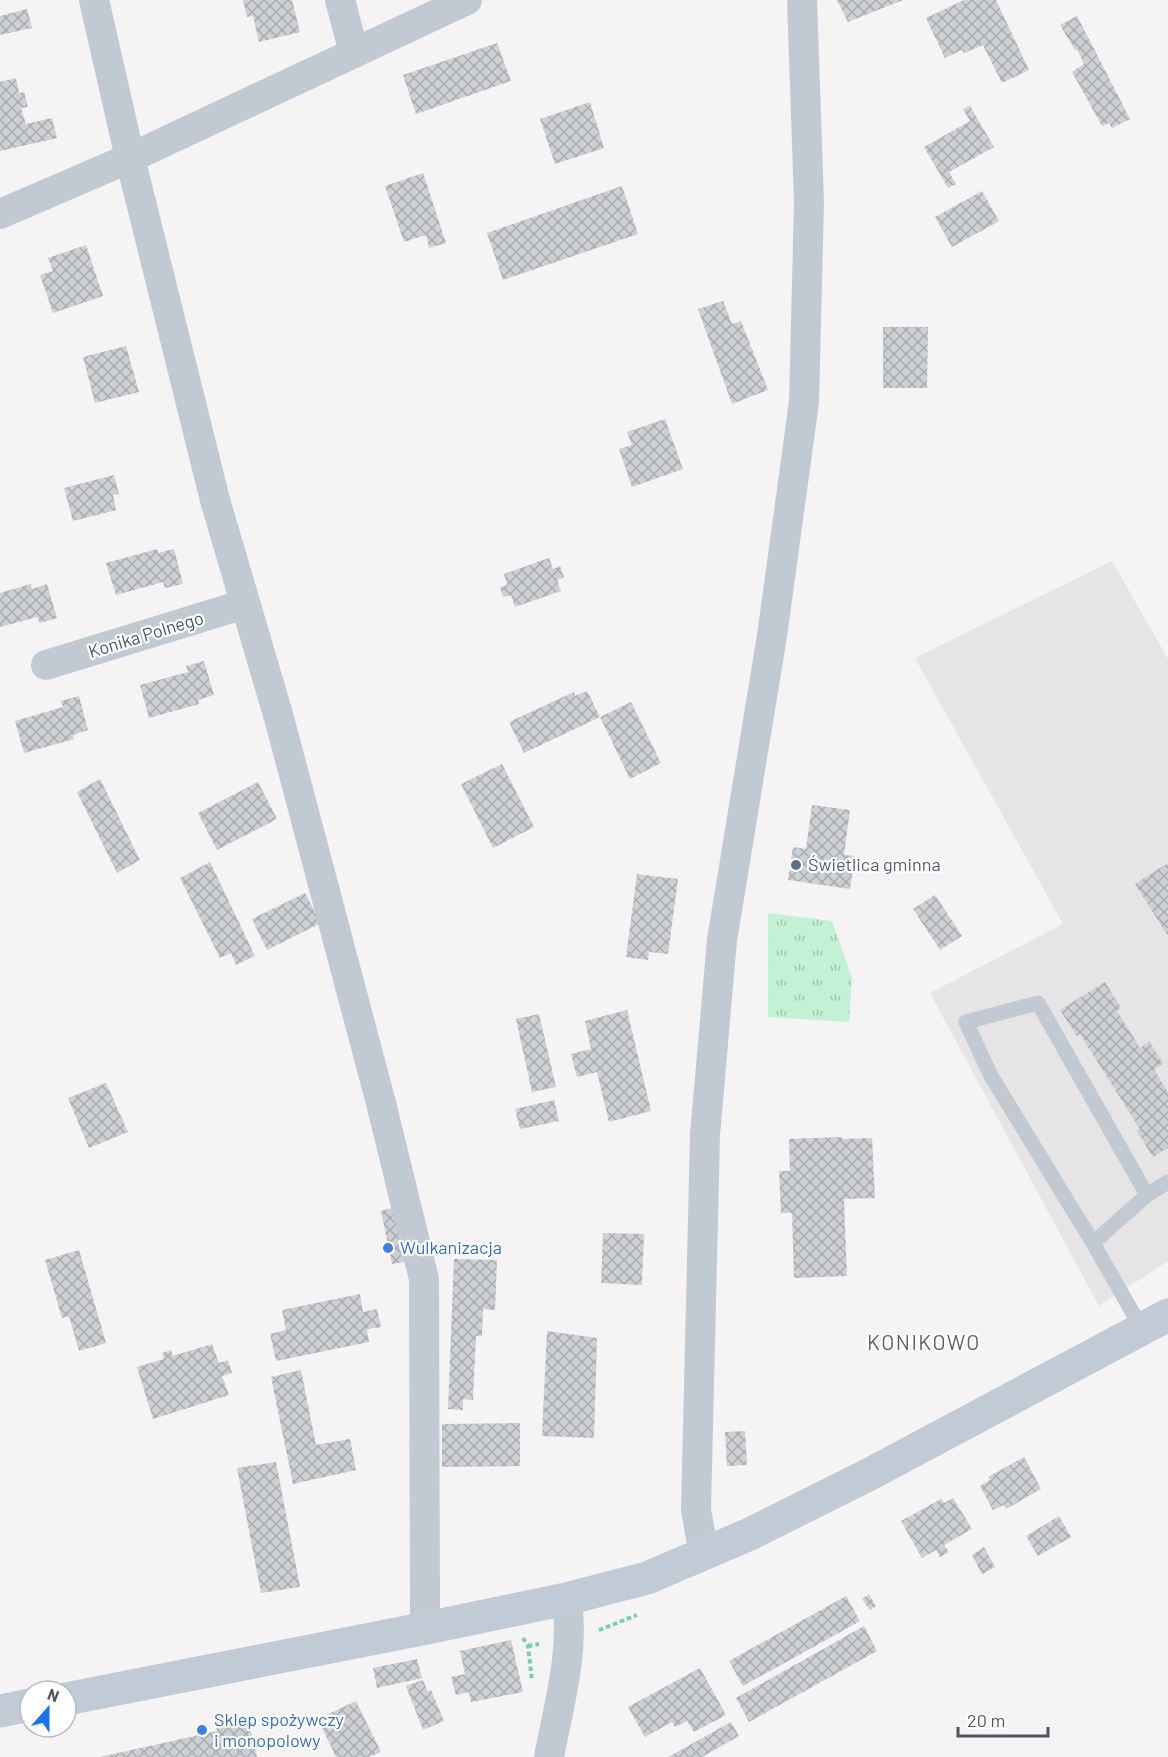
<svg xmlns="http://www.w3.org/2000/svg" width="1168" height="1757" font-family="Barlow,sans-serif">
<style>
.education{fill:#e6e4e5}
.grass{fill:url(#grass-tufts)}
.building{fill:url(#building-cross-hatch)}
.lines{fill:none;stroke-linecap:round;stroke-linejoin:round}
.path{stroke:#7ad0a6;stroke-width:4;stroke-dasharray:4.5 3;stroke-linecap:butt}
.lane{stroke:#c1cad2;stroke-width:15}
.street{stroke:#c1cad2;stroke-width:30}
.secondary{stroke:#c1cbd6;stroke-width:33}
.service-dot{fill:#5c6f8a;stroke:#fff;stroke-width:2}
.shop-dot{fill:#3f7fe0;stroke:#fff;stroke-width:2}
.labels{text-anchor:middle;stroke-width:4.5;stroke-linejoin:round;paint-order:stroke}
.street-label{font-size:18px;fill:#4a5661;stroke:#fff}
.service-label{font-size:18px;fill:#4e5e75;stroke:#fff;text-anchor:start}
.shop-label{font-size:18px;fill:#366cbe;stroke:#fff;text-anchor:start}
.quarter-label{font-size:21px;letter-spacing:1.5px;fill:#5f6368;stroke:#fff}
</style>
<defs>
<pattern id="grass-tufts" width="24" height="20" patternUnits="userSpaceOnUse" patternTransform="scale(1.5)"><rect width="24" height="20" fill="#c3f1d5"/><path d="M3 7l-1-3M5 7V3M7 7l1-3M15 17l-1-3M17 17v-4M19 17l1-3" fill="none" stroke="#a0c6b0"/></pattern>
<pattern id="building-cross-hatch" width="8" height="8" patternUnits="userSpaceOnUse" patternTransform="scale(1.5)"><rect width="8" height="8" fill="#cdcfd5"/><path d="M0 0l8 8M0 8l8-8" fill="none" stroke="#a8abb0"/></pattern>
</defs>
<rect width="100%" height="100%" fill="#f5f3f3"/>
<polygon class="education" points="1112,561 1168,659 1168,1261 1099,1306 930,993 1063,924 915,658"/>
<polygon class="grass" points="768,913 832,921 852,978 849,1022 768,1017"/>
<g class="building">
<polygon points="243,0 292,0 300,32 259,42 253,16 247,17"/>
<polygon points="837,0 903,0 848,22"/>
<polygon points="964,0 996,0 1029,70 1002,83 983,45 964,53 962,50 945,58 926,18"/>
<polygon points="27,9 32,28 0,35 0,16"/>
<polygon points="1077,16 1130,119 1112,128 1109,123 1102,126 1072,72 1084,64 1077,49 1075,50 1060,25"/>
<polygon points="497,43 511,81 416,114 403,75"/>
<polygon points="16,78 19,93 24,92 28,107 21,108 26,124 52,118 57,138 0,151 0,82"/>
<polygon points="590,102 604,148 555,164 540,119"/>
<polygon points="970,106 994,147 949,172 956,184 948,188 924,147 970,121 963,109"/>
<polygon points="423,173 446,243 429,248 426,235 404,242 385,186"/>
<polygon points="622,186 638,234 503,280 487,233"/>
<polygon points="982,191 999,221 952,247 935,217"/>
<polygon points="86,245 103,296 53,313 40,275 53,271 48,258"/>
<polygon points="723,301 732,324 741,321 768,390 732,404 698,309"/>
<polygon points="883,327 928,327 927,388 883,388"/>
<polygon points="126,346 139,392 95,403 83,357"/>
<polygon points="665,419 683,469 632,487 619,449 632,445 627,432"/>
<polygon points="114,475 119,494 113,495 116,510 73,521 64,488"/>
<polygon points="157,549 158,553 174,549 183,584 165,588 163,582 116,595 106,563"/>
<polygon points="549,558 553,569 560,566 564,577 557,580 561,591 515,607 511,595 503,597 500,588 507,585 504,574"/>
<polygon points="31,584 32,589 47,584 57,618 40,623 37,617 0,627 0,593"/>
<polygon points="204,661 214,695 198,700 199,704 149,718 140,685 188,672 186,666"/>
<polygon points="587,691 600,717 524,753 509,722 574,692 575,696"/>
<polygon points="79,696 88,730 73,735 74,739 24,753 15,721 63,707 61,701"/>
<polygon points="631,702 661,763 630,779 600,717"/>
<polygon points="502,764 534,827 493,848 461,784"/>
<polygon points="100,779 140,860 117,873 77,792"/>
<polygon points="258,782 277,819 217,850 198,813"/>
<polygon points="812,805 850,810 844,855 855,856 850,889 788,880 793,847 806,849"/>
<polygon points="210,862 255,956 236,965 231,953 220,958 180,878"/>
<polygon points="1168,863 1168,936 1135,884"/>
<polygon points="637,874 678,879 668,954 649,952 648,960 626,957"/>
<polygon points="305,893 321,923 267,950 252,919"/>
<polygon points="935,895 962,936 940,950 913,909"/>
<polygon points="1105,982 1121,1008 1117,1011 1140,1048 1149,1041 1163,1063 1154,1070 1168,1092 1168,1148 1153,1157 1137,1131 1140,1129 1080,1034 1077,1036 1060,1010"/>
<polygon points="627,1010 651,1111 609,1122 597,1072 577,1077 571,1054 591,1049 585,1021"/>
<polygon points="539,1014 556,1087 532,1092 516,1019"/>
<polygon points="106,1083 128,1132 89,1148 68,1098"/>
<polygon points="554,1100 559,1121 520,1129 515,1109"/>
<polygon points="842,1137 842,1139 872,1138 875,1198 844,1199 847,1276 794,1278 792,1213 781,1213 779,1171 790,1171 789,1139"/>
<polygon points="397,1207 410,1261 392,1264 381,1211"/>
<polygon points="603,1233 644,1234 642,1285 601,1283"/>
<polygon points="79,1250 106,1343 79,1351 69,1316 62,1318 45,1260"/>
<polygon points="454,1259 497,1260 495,1310 483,1309 482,1336 476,1336 473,1400 463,1399 463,1410 448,1409"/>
<polygon points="360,1294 363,1312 377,1309 381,1327 367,1329 369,1342 276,1361 270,1334 286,1330 282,1310"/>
<polygon points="547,1331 597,1338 594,1438 542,1436"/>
<polygon points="212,1344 219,1363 228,1360 232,1373 222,1376 229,1395 153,1419 137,1367 164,1359 162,1353 171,1350 173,1356"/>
<polygon points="301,1370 316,1445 350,1439 356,1470 293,1484 271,1377"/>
<polygon points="520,1423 520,1466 442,1467 442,1424"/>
<polygon points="745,1431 747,1465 727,1466 725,1432"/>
<polygon points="1024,1457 1041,1489 1006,1509 1004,1505 993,1510 980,1486 990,1480 988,1477"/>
<polygon points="276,1462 300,1587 261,1593 237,1468"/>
<polygon points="953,1498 972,1529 944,1545 949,1552 940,1557 936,1550 922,1558 901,1521 941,1499 944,1503"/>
<polygon points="1059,1516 1071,1537 1038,1556 1026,1536"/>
<polygon points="984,1547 995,1567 982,1574 972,1555"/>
<polygon points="869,1594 876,1606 870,1610 862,1599"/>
<polygon points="846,1596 860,1621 743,1686 729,1661"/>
<polygon points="864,1626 877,1651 749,1722 736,1698"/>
<polygon points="511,1640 523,1692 471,1702 469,1692 456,1695 451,1677 465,1674 460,1651"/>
<polygon points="417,1659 422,1678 377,1688 373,1668"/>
<polygon points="700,1668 726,1715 694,1732 687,1721 675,1727 672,1722 645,1737 628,1707"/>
<polygon points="423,1680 428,1692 431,1690 444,1721 423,1730 406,1686"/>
<polygon points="356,1701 381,1752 369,1757 336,1757 318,1719"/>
<polygon points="247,1716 257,1757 100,1757 217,1731 215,1723"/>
<polygon points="731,1722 739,1736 702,1757 668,1757"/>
</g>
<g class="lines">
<g class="path">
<polyline points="599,1630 637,1615"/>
<polyline points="523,1638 528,1646 532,1680"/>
<polyline points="528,1646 539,1644"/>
</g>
<g class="lane">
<polyline points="1147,1195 1168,1182"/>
<polyline points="1093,1243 1147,1195 1038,1003 966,1022 991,1076 1093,1243 1142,1329"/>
</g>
<g class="street">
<polyline points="94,0 130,158 215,500 279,718 381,1103 424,1279 425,1611 427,1628"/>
<polyline points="340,0 354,53"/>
<polyline points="0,214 130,158 467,0"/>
<polyline points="46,665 245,604"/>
<polyline points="704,1554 696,1510 705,1135 722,940 772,636 804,402 809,202 802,0"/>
<path d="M 549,1757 C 558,1709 576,1646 566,1599"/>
</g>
<g class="secondary">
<polyline points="66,1699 427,1628 566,1599 647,1578 750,1534 868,1475 1168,1315"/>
<polyline points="0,1711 30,1705"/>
</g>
</g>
<circle class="service-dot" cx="796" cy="865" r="6"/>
<g class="shop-dot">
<circle cx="388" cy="1248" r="6"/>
<circle cx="202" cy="1730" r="6"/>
</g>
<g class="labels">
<g class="street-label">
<text transform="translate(146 635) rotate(-17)" y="6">Konika Polnego</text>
</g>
<g class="service-label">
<text x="808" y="871">Świetlica gminna</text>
</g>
<g class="shop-label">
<text x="400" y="1254">Wulkanizacja</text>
<text x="214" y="1726">Sklep spożywczy<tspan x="214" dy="21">i monopolowy</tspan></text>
</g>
<g class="quarter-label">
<text x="924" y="1350">KONIKOWO</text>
</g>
</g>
<g transform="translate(48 1709) rotate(21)"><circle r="28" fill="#ffffff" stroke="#b7bbc0" stroke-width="1.5"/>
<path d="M0-4.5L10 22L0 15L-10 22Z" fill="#1a73e8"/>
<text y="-9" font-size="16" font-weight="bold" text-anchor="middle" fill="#4a5661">N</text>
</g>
<path d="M958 1727v9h90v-9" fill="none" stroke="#4a5661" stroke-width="3"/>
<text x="967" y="1727" font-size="18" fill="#4a5661" stroke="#ffffff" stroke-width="4.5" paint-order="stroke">20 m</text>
</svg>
